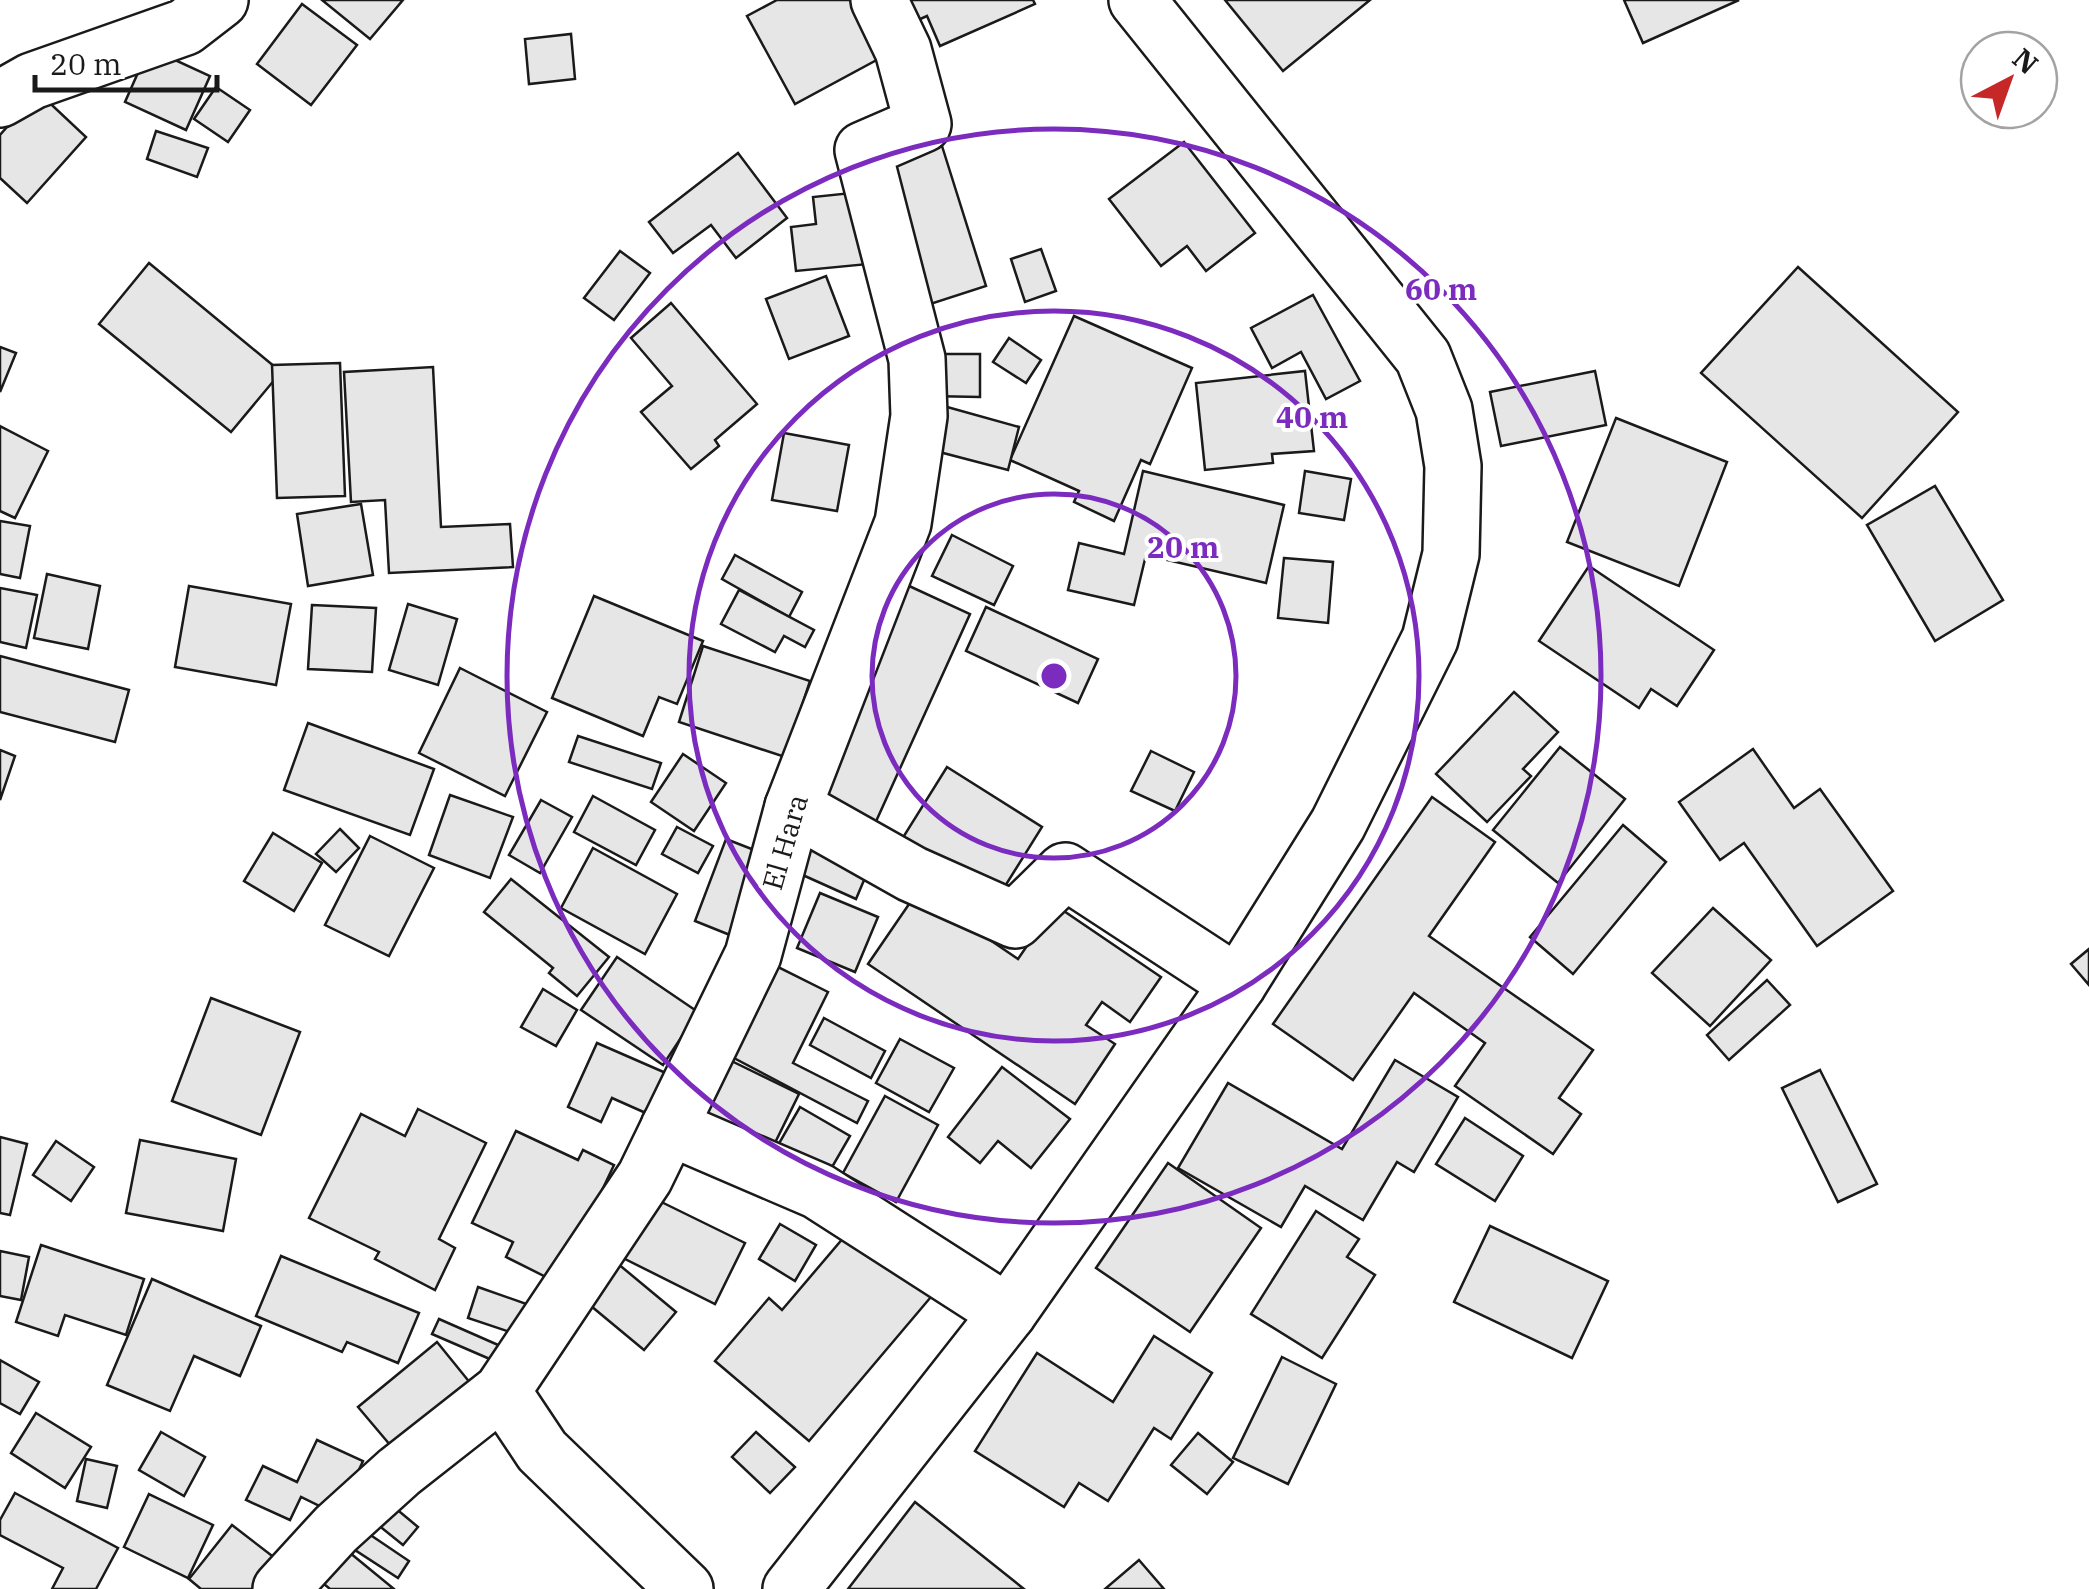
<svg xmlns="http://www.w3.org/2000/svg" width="2089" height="1589" font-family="'IBM Plex Serif',serif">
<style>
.building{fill:#e6e6e6;stroke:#1a1a1a;stroke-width:2.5}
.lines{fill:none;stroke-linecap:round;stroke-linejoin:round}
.minor-casing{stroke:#1a1a1a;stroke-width:60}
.major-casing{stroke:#1a1a1a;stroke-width:60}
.minor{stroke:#fff;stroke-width:55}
.major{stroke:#fff;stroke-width:55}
.ring{fill:none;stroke:#7b2cbf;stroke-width:5}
.labels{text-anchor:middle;stroke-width:8;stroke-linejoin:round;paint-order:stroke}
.street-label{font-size:28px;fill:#1a1a1a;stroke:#fff}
.centre{fill:#7b2cbf;stroke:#fff;stroke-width:5}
.ring-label{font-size:30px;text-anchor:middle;font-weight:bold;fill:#7b2cbf;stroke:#fff;stroke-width:8;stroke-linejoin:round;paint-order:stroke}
</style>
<rect width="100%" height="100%" fill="#fff"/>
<g class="building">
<polygon points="322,0 403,0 370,39"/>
<polygon points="777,0 853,0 884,56 795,104 747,16"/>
<polygon points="898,0 1033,0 1035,4 940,46 927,16 909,24"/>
<polygon points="1225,0 1370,0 1283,71"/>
<polygon points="1624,0 1739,0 1643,43"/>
<polygon points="302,4 357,45 311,105 257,64"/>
<polygon points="571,34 575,79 529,84 525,39"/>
<polygon points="149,48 210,76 186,130 125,102"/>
<polygon points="216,87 250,110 228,142 194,119"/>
<polygon points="38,92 86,137 27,203 0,178 0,135"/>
<polygon points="156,131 208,148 197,177 147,159"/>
<polygon points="1184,142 1255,233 1206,271 1187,246 1161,266 1109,199"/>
<polygon points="942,146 986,286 915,309 870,168"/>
<polygon points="738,153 787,218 736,258 711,225 673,253 649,222"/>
<polygon points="870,191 879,263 796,271 791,227 816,224 813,197"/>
<polygon points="1041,249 1056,291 1025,302 1011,259"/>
<polygon points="620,251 650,273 614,320 584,298"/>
<polygon points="149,263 281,372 231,432 99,324"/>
<polygon points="1798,267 1958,412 1862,518 1701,373"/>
<polygon points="826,276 849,336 789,359 766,299"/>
<polygon points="1313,295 1360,381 1326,399 1301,352 1272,368 1251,328"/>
<polygon points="671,303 757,404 715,440 719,446 691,469 641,412 672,386 631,338"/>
<polygon points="1074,316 1192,368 1150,464 1141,460 1114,521 1074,502 1079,491 1010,460"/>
<polygon points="1009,338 1041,360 1026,383 993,362"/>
<polygon points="0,347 16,353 0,392"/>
<polygon points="929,354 980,354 980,397 929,396"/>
<polygon points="340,363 345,496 277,498 272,365"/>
<polygon points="433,367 441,527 510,524 513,567 389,573 385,500 351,502 344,372"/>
<polygon points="1305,371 1314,451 1272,454 1273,463 1205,470 1196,383"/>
<polygon points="1595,371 1606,425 1501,446 1490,392"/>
<polygon points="940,405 1019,427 1008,470 928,449"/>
<polygon points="1616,418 1727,462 1679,586 1567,542"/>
<polygon points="0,426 48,451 15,518 0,511"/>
<polygon points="784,433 849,445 837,511 772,500"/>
<polygon points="1143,471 1284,505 1266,583 1146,555 1134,605 1068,590 1079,543 1124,554"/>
<polygon points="1305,471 1351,479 1344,520 1299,513"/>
<polygon points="1935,486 2003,600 1935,641 1867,525"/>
<polygon points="361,504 373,575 308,586 297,514"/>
<polygon points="0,521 30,526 20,578 0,574"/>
<polygon points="952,535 1013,566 994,605 932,576"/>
<polygon points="735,555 802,592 789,617 722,579"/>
<polygon points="1284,558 1333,562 1328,623 1278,618"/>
<polygon points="1589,566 1714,650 1677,706 1651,689 1639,708 1539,641"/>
<polygon points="47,574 100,586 88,649 34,638"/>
<polygon points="907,585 970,614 873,828 810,799"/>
<polygon points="189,586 291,604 276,685 175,667"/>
<polygon points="0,588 37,595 26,648 0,642"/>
<polygon points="739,590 814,630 805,647 784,636 775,652 721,624"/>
<polygon points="594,596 703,641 677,704 659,697 643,736 552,698"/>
<polygon points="408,604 457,619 438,685 389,670"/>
<polygon points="312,605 376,608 372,672 308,669"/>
<polygon points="986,607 1098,659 1078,703 966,651"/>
<polygon points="703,646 810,681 785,757 679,722"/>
<polygon points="0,656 129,690 115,742 0,712"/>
<polygon points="460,668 547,712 505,796 419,753"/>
<polygon points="1514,692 1558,732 1523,769 1531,776 1487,822 1436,774"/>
<polygon points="308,723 434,769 410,835 284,790"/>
<polygon points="578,736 661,763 652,789 569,762"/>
<polygon points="1560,747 1625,799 1558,883 1493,830"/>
<polygon points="1753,749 1794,808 1820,789 1893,891 1817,946 1744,843 1720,860 1679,802"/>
<polygon points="0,750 15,756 0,800"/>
<polygon points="1151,751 1194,772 1175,811 1131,791"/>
<polygon points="683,754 726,783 694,831 651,802"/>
<polygon points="947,767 1042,827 997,899 902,839"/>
<polygon points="450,795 513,817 490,878 429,855"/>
<polygon points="593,796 655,830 636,865 574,832"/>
<polygon points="1432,797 1495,842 1429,936 1593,1050 1559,1098 1581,1114 1553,1154 1455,1086 1485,1043 1414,993 1353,1080 1273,1024"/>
<polygon points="541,800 572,817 540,873 509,855"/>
<polygon points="1623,825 1666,862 1573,974 1530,937"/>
<polygon points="677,827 713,846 698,873 662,854"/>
<polygon points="340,829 359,848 336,872 316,854"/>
<polygon points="814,832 873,859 856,899 796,872"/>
<polygon points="273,833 322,863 294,911 244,881"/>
<polygon points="370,836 434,868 389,956 325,925"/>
<polygon points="726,839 762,853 730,935 695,921"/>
<polygon points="593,848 677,894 645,954 561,908"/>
<polygon points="511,879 609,957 577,996 549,973 553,968 484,912"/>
<polygon points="918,891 1018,959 1055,905 1161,977 1130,1022 1102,1002 1086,1025 1115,1044 1075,1104 868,964"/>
<polygon points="820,893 878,917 855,972 797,948"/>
<polygon points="1713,908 1771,960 1710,1026 1652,973"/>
<polygon points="2089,949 2089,985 2071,964"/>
<polygon points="617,957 698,1012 663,1065 581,1010"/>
<polygon points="758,957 828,992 793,1063 868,1101 857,1123 713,1047"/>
<polygon points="1767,980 1790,1005 1729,1060 1707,1035"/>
<polygon points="543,989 577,1010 556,1046 521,1027"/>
<polygon points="211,998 300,1032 261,1135 172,1101"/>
<polygon points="824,1018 885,1051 871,1078 810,1045"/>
<polygon points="900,1039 954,1068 929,1112 876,1083"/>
<polygon points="597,1043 675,1077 657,1118 612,1098 601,1122 568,1107"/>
<polygon points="711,1051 799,1094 767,1159 680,1115"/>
<polygon points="1395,1060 1458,1097 1414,1172 1397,1162 1363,1220 1305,1186 1281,1227 1178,1168 1228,1083 1342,1149"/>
<polygon points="1002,1067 1070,1119 1031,1168 998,1141 980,1163 948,1137"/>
<polygon points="1820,1070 1877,1184 1838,1202 1782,1088"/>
<polygon points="885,1096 938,1125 896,1202 843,1173"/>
<polygon points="800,1107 850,1136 824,1181 774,1152"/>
<polygon points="418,1109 486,1143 439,1239 455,1248 435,1290 375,1259 379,1252 309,1218 361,1114 405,1136"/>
<polygon points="1465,1118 1523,1156 1495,1201 1436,1164"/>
<polygon points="516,1131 578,1160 583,1150 614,1165 558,1283 506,1257 513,1242 472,1223"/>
<polygon points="0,1137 27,1144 10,1215 0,1213"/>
<polygon points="140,1140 236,1159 223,1231 126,1213"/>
<polygon points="56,1141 94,1167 71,1201 33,1175"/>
<polygon points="1168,1163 1261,1228 1190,1332 1096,1268"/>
<polygon points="643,1193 745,1243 715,1304 613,1253"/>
<polygon points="1316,1211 1359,1239 1347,1257 1375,1275 1322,1358 1251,1314"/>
<polygon points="856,1223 936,1291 809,1441 715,1361 769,1298 782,1310"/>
<polygon points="780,1224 816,1245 795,1281 759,1259"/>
<polygon points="1490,1226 1608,1281 1572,1358 1454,1302"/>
<polygon points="41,1245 144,1279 126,1335 65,1315 58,1336 16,1322"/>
<polygon points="0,1251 29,1257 21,1300 0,1296"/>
<polygon points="281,1256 419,1313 398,1363 347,1342 342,1352 256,1316"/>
<polygon points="617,1263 676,1312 644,1350 585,1301"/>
<polygon points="152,1279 261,1326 240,1376 194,1356 170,1411 107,1385"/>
<polygon points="478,1287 535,1307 525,1337 468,1318"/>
<polygon points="439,1319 505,1348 499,1363 432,1334"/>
<polygon points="1154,1336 1212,1373 1171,1439 1154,1428 1108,1501 1079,1483 1064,1507 975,1451 1037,1353 1113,1402"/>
<polygon points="437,1342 480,1395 402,1459 358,1407"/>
<polygon points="1282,1357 1336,1384 1288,1484 1233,1458"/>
<polygon points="0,1360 39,1382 20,1414 0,1403"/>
<polygon points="36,1413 91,1447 65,1488 11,1453"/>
<polygon points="161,1432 205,1457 184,1496 139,1470"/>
<polygon points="756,1432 795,1467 770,1493 732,1457"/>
<polygon points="1198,1433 1233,1462 1207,1494 1171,1465"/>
<polygon points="317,1440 363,1461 338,1515 301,1497 290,1520 246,1500 263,1466 297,1482"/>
<polygon points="86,1459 117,1466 107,1508 77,1501"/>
<polygon points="15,1493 118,1548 96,1589 52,1589 63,1568 0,1535 0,1520"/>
<polygon points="149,1494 213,1525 188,1578 124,1547"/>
<polygon points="382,1497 418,1527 403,1545 367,1516"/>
<polygon points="915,1502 1024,1589 848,1589"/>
<polygon points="232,1525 280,1562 259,1589 201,1589 189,1579"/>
<polygon points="366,1532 409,1561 398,1578 355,1550"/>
<polygon points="344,1548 394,1589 330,1589 318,1579"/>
<polygon points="1139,1560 1164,1589 1105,1589"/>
</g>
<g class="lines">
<defs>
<g id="minor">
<polyline points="0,99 32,81 185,27 220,0"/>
<polyline points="793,807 912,874 1015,920 1065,871 1238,984"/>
<polyline points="669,1127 818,1191 1008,1313"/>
<polyline points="502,1391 542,1451 685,1589"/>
<polyline points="281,1589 336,1529 399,1472 502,1391 645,1177 753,955 793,807 903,523 919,416 917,359 863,150 923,124 903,50 879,0"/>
</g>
<polyline id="major" points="791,1589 1008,1313 1238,984 1338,824 1430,639 1451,554 1453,466 1444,410 1423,357 1137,0"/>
</defs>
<use href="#minor" class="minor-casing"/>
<use href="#major" class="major-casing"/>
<use href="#minor" class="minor"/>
<use href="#major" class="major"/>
</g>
<g class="ring">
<circle cx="1054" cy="676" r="182"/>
<circle cx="1054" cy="676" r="365"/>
<circle cx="1054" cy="676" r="547"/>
</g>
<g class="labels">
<g class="street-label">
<text transform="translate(785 842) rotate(-74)" y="10">El Hara</text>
</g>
</g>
<circle cx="1054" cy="676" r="15" class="centre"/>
<g class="ring-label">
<text x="1441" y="300">60 m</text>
<text x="1312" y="428">40 m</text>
<text x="1183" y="558">20 m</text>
</g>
<g transform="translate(2009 80) rotate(41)"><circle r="48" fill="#ffffff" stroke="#a3a3a3" stroke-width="2.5"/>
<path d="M0-8L18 38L0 25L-18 38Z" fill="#c62828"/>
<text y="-15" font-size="28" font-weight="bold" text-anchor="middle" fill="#1a1a1a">N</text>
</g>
<path d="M35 75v15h182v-15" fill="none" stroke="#1a1a1a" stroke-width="5"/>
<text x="50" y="75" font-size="30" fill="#1a1a1a" stroke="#ffffff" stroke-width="8" paint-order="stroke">20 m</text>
</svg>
